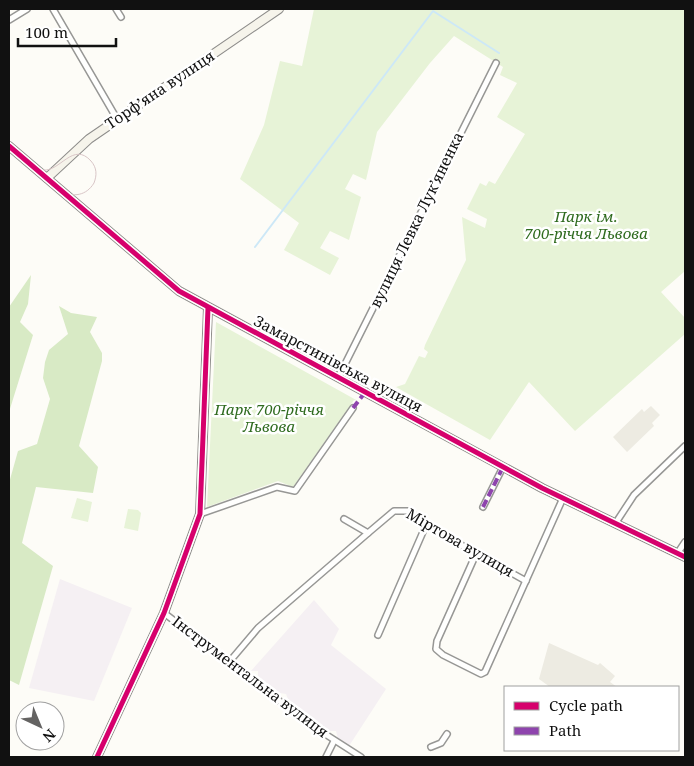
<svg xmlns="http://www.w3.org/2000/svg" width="694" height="766" font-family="'Noto Serif',serif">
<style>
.industrial{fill:#f5f0f3}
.green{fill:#e7f3d7}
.forest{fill:#d8eac5}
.plaza{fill:#edebe2}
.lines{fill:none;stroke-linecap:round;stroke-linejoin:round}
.stream{stroke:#cde8f7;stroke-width:2}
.street-casing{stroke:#979795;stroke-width:8}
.secondary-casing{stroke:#8e8d8b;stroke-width:10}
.street{stroke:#fffffe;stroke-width:5}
.secondary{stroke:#f6f4eb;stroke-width:8}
.tram{stroke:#d9c6c7;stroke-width:1}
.quiet{stroke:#8e44ad;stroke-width:4;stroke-dasharray:8 4;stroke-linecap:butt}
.cycleway-casing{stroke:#fff;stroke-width:8}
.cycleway{stroke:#d6006c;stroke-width:5}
.labels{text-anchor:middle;stroke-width:5;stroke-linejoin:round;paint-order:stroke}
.street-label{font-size:15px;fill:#111;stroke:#fff}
.park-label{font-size:15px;font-style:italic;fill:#2f6b1f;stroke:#fff}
</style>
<rect width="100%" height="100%" fill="#fdfcf7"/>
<g class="industrial">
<polygon points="60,579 132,608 94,701 29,688"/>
<polygon points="314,600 339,629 331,645 386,689 349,746 338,739 336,731 329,731 288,699 286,694 280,693 258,676 258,671 251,671"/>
</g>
<g class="green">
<polygon points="314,9 685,9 685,271 661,292 685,318 685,334 575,431 529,382 490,440 396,387 405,384 419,356 425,358 428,352 424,349 425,345 466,260 462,217 485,228 487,219 467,209 480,183 486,186 489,181 495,184 525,134 497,117 517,83 500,75 503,67 454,36 430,63 377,132 366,180 353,174 345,189 361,197 349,240 330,231 320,248 339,258 330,275 284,250 299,223 240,179 264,125 280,61 302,66"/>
<polygon points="216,322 358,401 354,400 293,487 278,481 207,507"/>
<polygon points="77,498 92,502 88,522 71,518"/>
<polygon points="128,509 138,510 141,513 138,531 124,528"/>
</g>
<g class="forest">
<polygon points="31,275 28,304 20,322 33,335 9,412 9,307"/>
<polygon points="59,306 71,313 97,317 90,332 102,353 102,361 79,446 98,467 93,493 36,487 22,543 53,566 19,685 9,680 9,483 18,451 37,444 50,399 43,378 45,362 49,350 68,334"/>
</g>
<g class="plaza">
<polygon points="651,406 660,415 652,423 654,426 627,452 613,437 642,409 644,412"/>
<polygon points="549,643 598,665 600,663 615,676 610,682 617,687 550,687 539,679"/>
</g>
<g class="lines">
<polyline class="stream" points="255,247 433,11 499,53"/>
<defs>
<g id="street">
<polyline points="53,9 117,119"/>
<polyline points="116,9 121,17"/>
<polyline points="9,20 27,9"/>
<polyline points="338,378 496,63"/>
<polyline points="483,507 503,467"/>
<polyline points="200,514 277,487 295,491 353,408"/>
<polyline points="344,519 368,533 394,511 408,511 445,536 526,581"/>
<polyline points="615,524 634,495 685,446"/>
<polyline points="476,554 437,641 436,649 443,655 481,674 485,672 563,498"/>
<polyline points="677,554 685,542"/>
<polyline points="164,613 311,725 361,757"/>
<polyline points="378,635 426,525"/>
<polyline points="230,661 258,628 368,533"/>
<polyline points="431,747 441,743 447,734"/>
<polyline points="326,757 334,741"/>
</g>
<g id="secondary">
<polyline points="9,146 179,291 542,488 685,557"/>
<polyline points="47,178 89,139 279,9"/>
<polyline points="97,757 164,613 200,514 208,308"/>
</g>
</defs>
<use href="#street" class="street-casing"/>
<use href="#secondary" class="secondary-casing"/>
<use href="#street" class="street"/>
<use href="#secondary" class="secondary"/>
<path class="tram" d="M 9,144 C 18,152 31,169 43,170 C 60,172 73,141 91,161 C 97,168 97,175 94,183 C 86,196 74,197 60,192 L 9,148"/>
<g class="quiet">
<polyline points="353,408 363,395"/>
<polyline points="483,507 503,467"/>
</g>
<defs>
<g id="cycleway">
<polyline points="9,146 179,291 542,488 685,557"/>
<polyline points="97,757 164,613 200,514 208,308"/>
</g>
</defs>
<use href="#cycleway" class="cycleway-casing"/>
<use href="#cycleway" class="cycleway"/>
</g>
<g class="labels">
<g class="street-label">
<text transform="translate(160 90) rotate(-34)" y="5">Торфʼяна вулиця</text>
<text transform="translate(417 220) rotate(-64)" y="5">вулиця Левка Лукʼяненка</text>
<text transform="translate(338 364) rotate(28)" y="5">Замарстинівська вулиця</text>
<text transform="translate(460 543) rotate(30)" y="5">Міртова вулиця</text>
<text transform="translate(250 677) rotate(37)" y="5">Інструментальна вулиця</text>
</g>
<g class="park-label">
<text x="586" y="222">Парк ім.<tspan x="586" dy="17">700-річчя Львова</tspan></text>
<text x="269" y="415">Парк 700-річчя<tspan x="269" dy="17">Львова</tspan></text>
</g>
</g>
<rect width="694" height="766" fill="none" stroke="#111111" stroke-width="20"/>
<rect x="504" y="686" width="175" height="65" fill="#ffffff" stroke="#a0a0a0"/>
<rect x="514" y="702" width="25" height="8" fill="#d6006c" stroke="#a0a0a0"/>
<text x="549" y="711" font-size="15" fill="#111111">Cycle path</text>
<rect x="514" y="727" width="25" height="8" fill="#8e44ad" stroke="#a0a0a0"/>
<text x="549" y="736" font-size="15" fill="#111111">Path</text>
<g transform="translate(40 726) rotate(136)"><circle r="24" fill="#ffffff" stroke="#a0a0a0"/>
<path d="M0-4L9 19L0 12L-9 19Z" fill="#646362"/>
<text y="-8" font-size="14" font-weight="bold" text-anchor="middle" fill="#111111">N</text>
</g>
<path d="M18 38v8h98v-8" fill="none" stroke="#111111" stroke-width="2.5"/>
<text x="25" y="38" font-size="15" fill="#111111" stroke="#ffffff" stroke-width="4" paint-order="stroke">100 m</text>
</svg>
